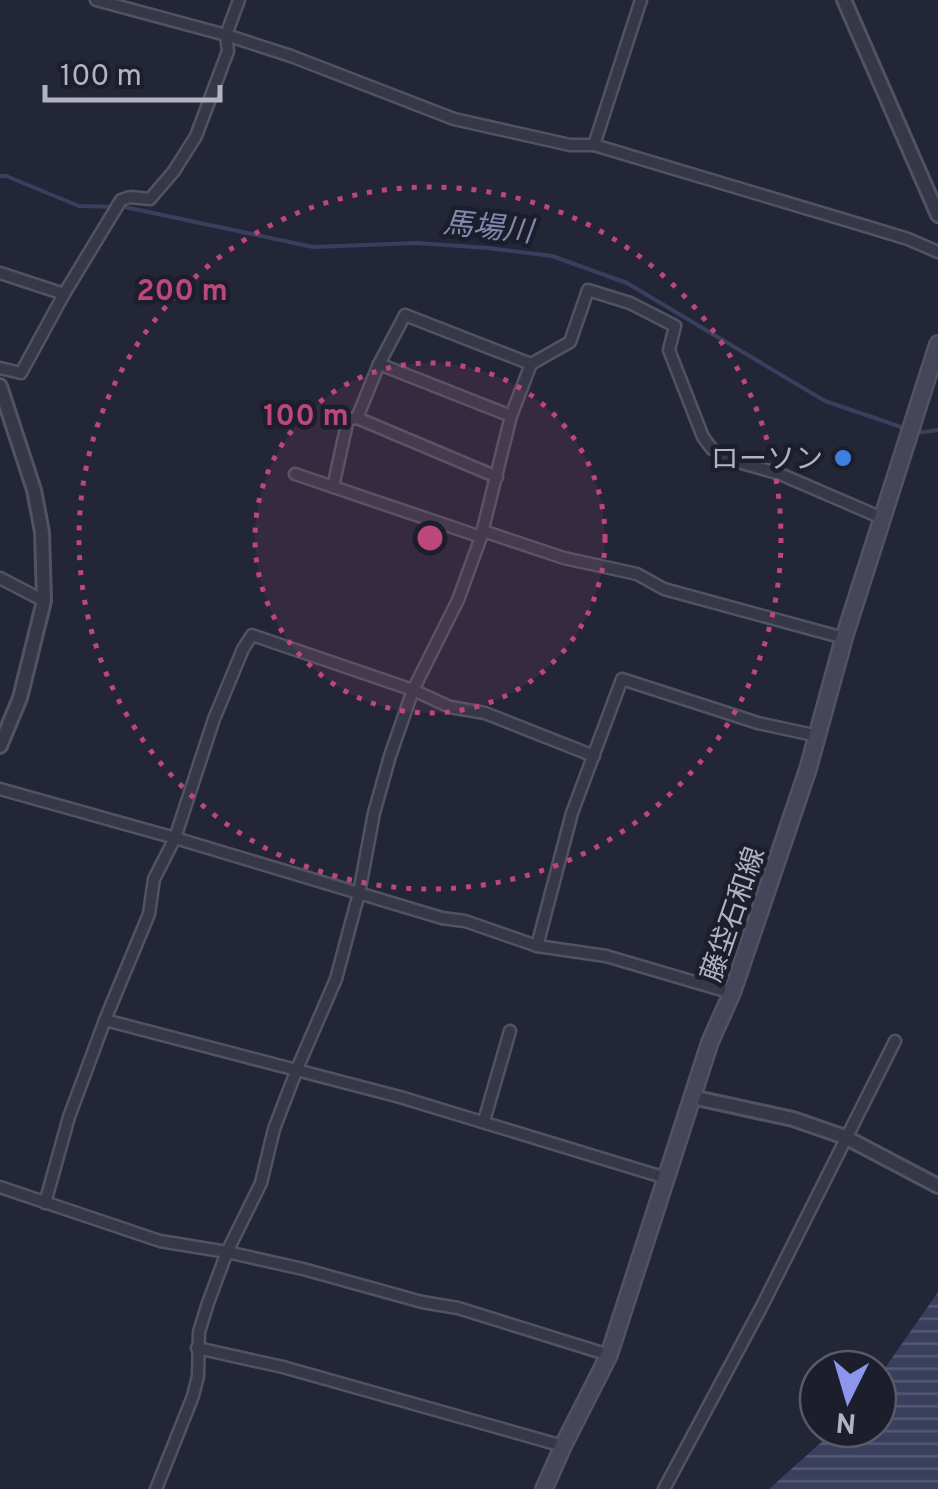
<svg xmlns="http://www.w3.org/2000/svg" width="938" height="1489" font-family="Overpass,'Noto Sans JP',sans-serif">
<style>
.water{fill:url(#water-rules)}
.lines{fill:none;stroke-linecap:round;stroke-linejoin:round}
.stream{stroke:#3a3f5e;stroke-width:4}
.minor-casing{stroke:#515362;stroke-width:15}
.tertiary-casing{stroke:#515362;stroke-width:18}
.secondary-casing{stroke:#515362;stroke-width:20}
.minor{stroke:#363847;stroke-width:10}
.tertiary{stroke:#363847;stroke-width:12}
.secondary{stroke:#45465a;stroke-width:15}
.ring{fill:none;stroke:#bd467a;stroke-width:5;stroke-dasharray:5 10}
.shop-dot{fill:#3f7fe0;stroke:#1c1e2c;stroke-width:4}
.labels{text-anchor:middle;stroke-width:9;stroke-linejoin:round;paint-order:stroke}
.poi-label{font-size:28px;fill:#b1b3c3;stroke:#1c1e2c;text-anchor:end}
.street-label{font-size:28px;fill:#b1b3c3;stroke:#1c1e2c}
.water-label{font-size:30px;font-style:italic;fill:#8389ad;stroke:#1c1e2c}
.centre{fill:#bd467a;stroke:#1c1e2c;stroke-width:5}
.ring-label{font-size:30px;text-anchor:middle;font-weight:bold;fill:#bd467a;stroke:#1c1e2c;stroke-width:9;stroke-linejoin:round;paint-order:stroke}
</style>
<defs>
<pattern id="water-rules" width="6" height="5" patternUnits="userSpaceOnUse" patternTransform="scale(2.5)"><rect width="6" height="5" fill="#3a3f5e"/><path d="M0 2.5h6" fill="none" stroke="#545873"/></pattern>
</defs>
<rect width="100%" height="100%" fill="#232637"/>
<polygon class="water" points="938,1292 938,1489 769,1489 836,1429 878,1429 878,1378"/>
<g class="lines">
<g class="stream">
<polyline points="0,176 6,176 79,206 125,207 313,247 417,243 488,248 552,256 627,283 825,401 907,429"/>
<polyline points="916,433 938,430"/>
</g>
<defs>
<g id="minor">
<polyline points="96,0 226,35 291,56 454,119 570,145 594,145 872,228 908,239 938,252"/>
<polyline points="594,145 641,0"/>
<polyline points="0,273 64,294"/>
<polyline points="379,364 511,416"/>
<polyline points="0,368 21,373 64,294 121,200 130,197 150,199 174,171 196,136 228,51 226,35 239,0"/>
<polyline points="357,418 379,364 405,315 531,364"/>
<polyline points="295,474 481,537"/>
<polyline points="333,487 348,419 357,418 497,477"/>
<polyline points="483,531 564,558 637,574 664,589 844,638"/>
<polyline points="0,578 44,601"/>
<polyline points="0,789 175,838 442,918 465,921 537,946 606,956 732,993"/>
<polyline points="537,946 572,813 622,679 758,723 818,736"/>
<polyline points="105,1020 400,1097 666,1178"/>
<polyline points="484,1121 510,1031"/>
<polyline points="0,1187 160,1241 227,1252 303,1269 422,1302 458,1308 609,1355"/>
<polyline points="45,1203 69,1117 105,1020 149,914 154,879 175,838 214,719 243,649 252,635 413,690 450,707 485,713 594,756"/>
<polyline points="197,1348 283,1367 563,1446"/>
<polyline points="156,1489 193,1396 198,1376 199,1332 208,1303 227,1252 261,1183 274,1129 297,1069 336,979 359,893 374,813 390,756 413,690 458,600 481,537 511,416 531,364 570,342 588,290 630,303 675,326 669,350 703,437 712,449 728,459 780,474 882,518"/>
<polyline points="664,1489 763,1304 895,1041"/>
</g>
<g id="tertiary">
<polyline points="844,0 938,215"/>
<polyline points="0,386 34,490 42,532 44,601 20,698 0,746"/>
<polyline points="692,1097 793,1119 845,1137 938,1186"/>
</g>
<polyline id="secondary" points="544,1489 563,1446 609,1355 710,1042 732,993 808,769 844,638 938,344"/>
</defs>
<use href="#minor" class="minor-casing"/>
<use href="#tertiary" class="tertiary-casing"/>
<use href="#secondary" class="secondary-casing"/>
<use href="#minor" class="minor"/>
<use href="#tertiary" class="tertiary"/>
<use href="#secondary" class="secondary"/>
</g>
<circle cx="430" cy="538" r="175" fill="#bd467a" fill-opacity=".12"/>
<g class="ring">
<circle cx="430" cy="538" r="175"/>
<circle cx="430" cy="538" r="351"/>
</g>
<circle class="shop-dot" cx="843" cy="458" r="10"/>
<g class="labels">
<g class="poi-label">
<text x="823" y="468">ローソン</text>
</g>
<g class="street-label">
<text transform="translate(732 914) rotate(-71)" y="10">藤垈石和線</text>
</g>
<g class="water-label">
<text transform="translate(488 227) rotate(6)" y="10">馬場川</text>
</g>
</g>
<circle cx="430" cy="538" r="15" class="centre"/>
<g class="ring-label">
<text x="182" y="300">200 m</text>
<text x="306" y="425">100 m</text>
</g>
<g transform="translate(848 1399) rotate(185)"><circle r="48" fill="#1c1e2c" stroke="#585a68" stroke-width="2.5"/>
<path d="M0-8L18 38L0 25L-18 38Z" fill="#8d95ed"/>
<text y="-15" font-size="28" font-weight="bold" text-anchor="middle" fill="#b1b3c3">N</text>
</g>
<path d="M45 85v15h175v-15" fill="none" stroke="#b1b3c3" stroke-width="5"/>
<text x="60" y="85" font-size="30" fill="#b1b3c3" stroke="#1c1e2c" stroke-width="8" paint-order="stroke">100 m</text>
</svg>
